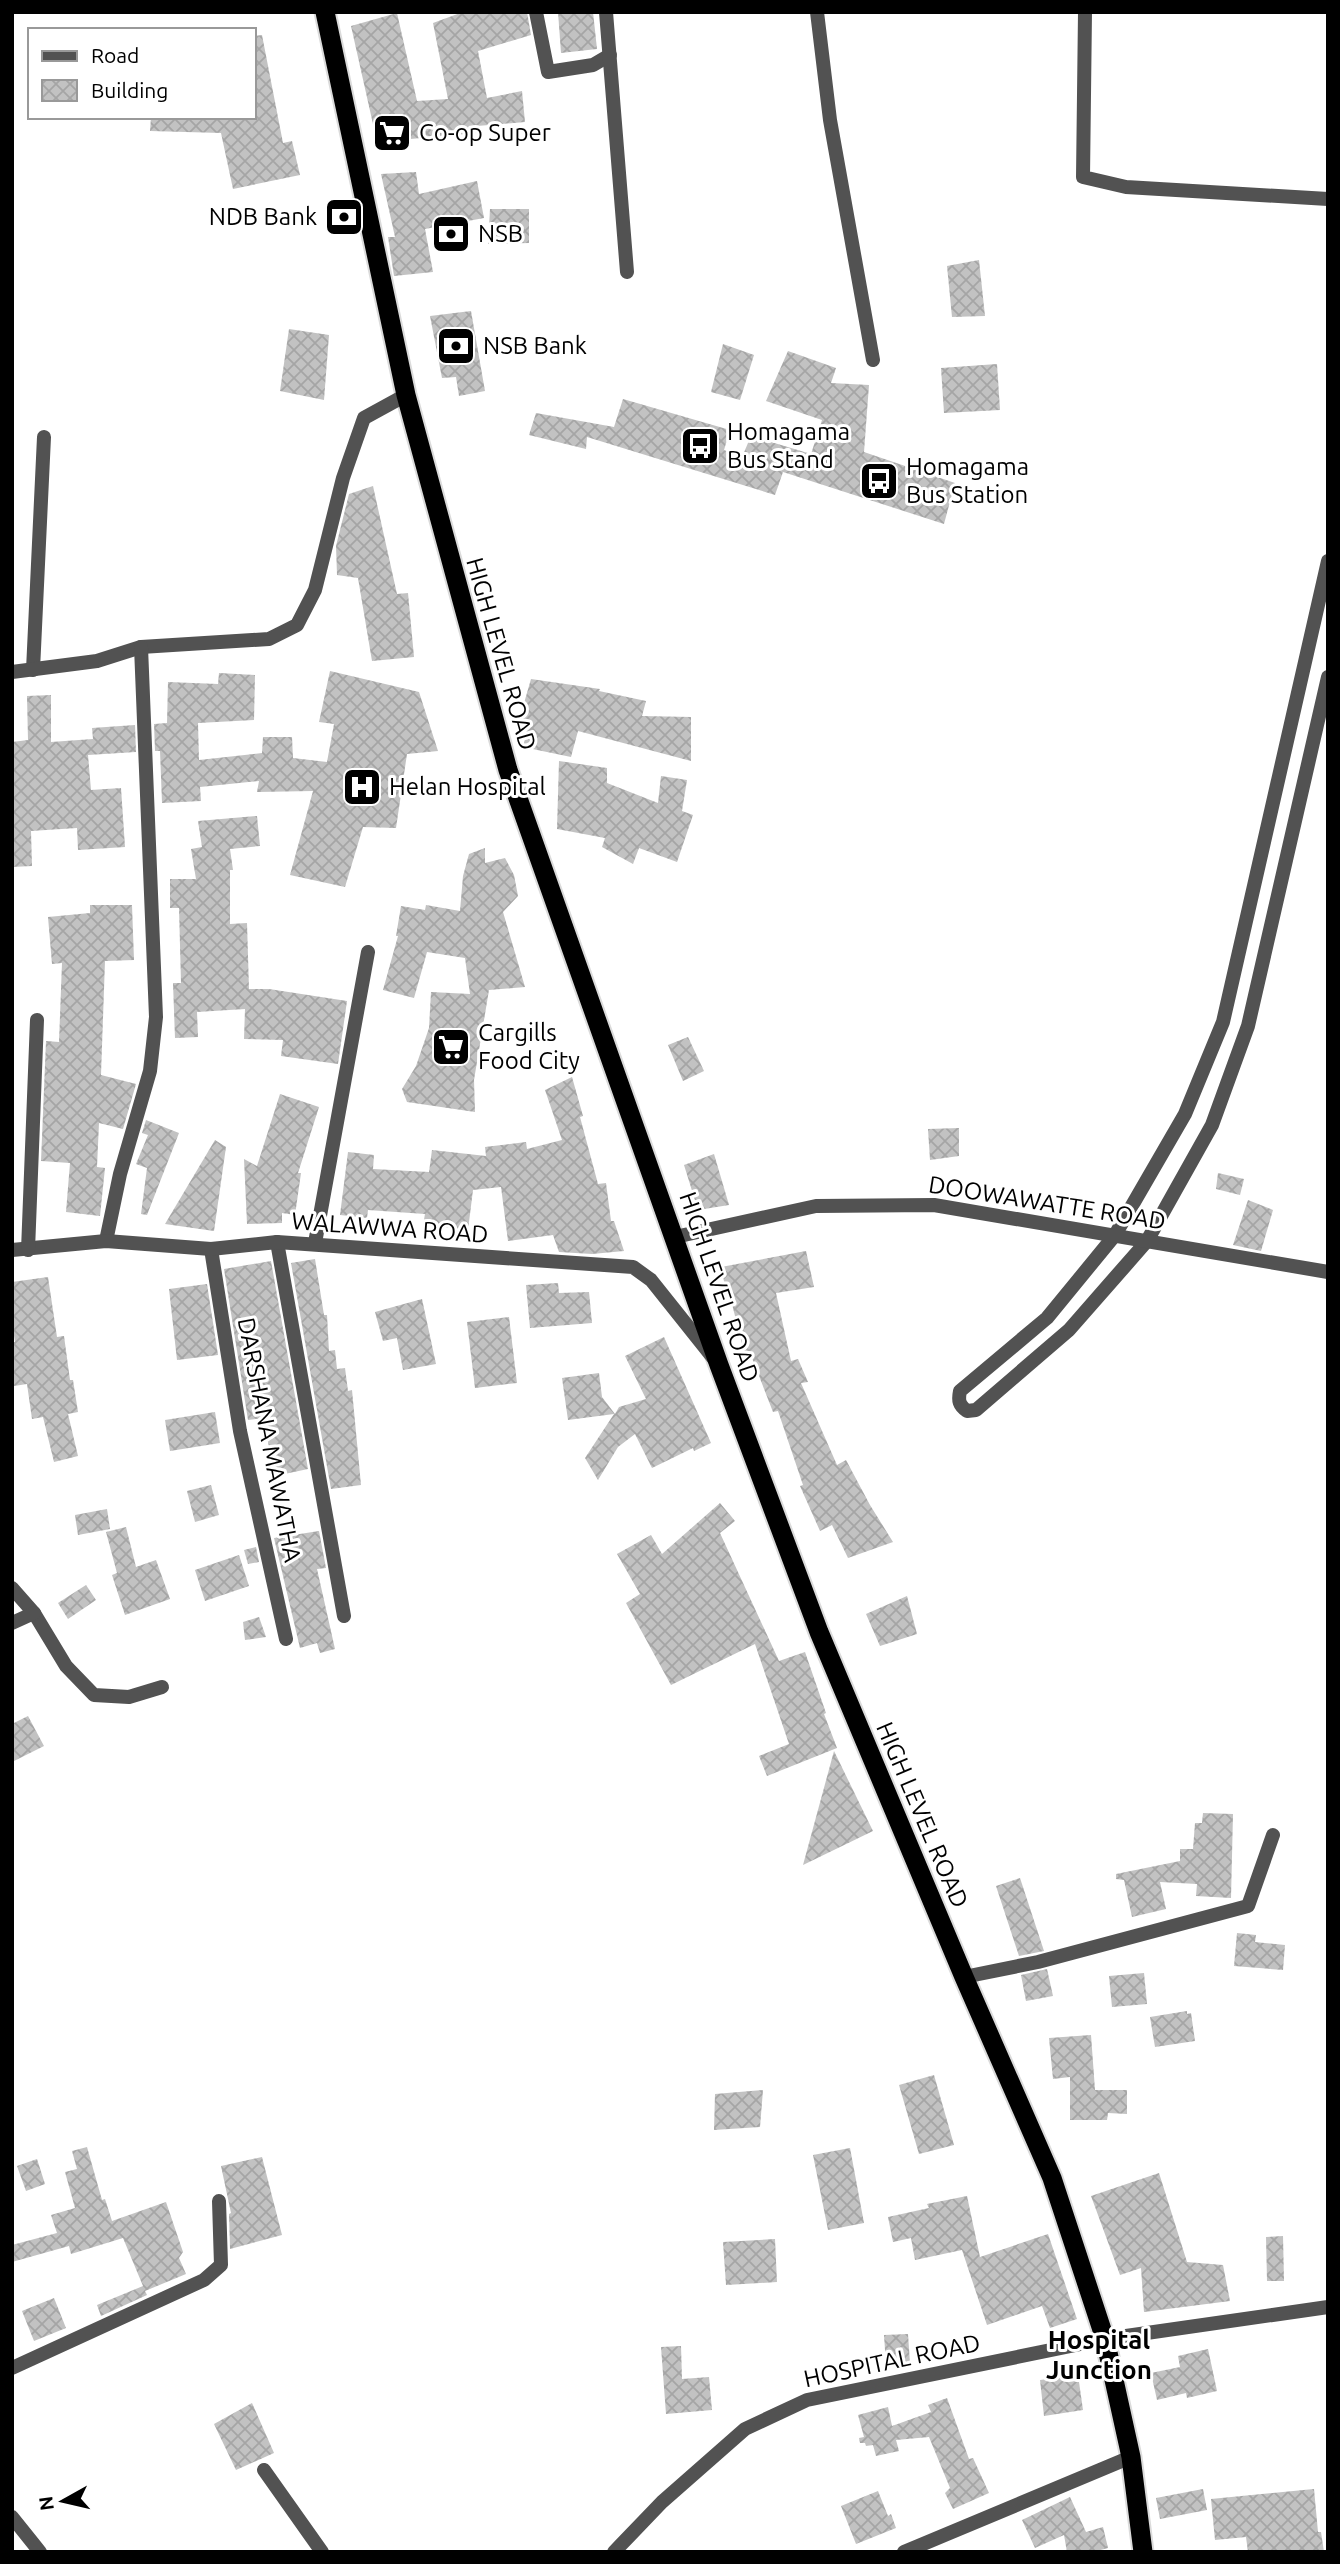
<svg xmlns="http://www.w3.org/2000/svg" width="1340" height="2564" font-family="Ubuntu,sans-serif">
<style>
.building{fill:url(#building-cross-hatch)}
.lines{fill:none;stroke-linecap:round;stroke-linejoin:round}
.trunk-casing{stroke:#dbdbdb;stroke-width:23}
.minor{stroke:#525252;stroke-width:14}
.tertiary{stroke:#525252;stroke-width:14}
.trunk{stroke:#000;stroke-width:19}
.labels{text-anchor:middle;stroke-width:6;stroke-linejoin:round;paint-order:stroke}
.poi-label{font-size:24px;fill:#000;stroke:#fff;text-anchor:start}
.street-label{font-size:24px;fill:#000;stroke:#fff}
.neighbourhood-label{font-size:26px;font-weight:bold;fill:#000;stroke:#fff}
</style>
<defs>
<pattern id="building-cross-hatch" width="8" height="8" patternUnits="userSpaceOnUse" patternTransform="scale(1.75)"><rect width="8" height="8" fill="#c2c2c2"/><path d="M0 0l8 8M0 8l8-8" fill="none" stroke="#a5a5a5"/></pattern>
</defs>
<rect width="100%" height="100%" fill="#fff"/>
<g class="building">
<polygon points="463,12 527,12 531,35 478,51 487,98 522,91 525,122 477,126 477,133 377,142 351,26 397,13 417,101 448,99 433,23"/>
<polygon points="558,12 593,12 597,49 561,53"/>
<polygon points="262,35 283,143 292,141 300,175 233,189 221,133 150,131 151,117 254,117 254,36"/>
<polygon points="416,172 419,194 477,181 484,218 425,229 433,272 394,276 388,237 395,237 381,174"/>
<polygon points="490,209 529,209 529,243 488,244"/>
<polygon points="979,260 985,316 952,317 947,266"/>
<polygon points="471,311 485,391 459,396 456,377 442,378 430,316"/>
<polygon points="289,329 329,335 324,400 280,391"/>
<polygon points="723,344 754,355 740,400 711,392"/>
<polygon points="788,351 836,368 831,383 869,385 864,452 955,483 944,524 783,472 775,495 587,437 586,449 529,435 536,413 614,427 623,399 730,430 724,450 742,457 751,436 811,454 822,420 766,401"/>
<polygon points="997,364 1000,410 944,413 941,368"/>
<polygon points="373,486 397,594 408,593 414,657 372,661 358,578 337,575 336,546 349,494"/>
<polygon points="330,671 419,692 438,751 407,754 396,828 363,827 345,887 290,875 313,791 257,792 259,781 200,787 201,801 162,803 160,751 155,751 154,724 167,723 168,682 218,684 219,673 255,675 254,720 198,723 199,760 262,753 263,737 292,737 293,758 327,762 334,724 319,722"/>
<polygon points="531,679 600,689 599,691 646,701 642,716 691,717 691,761 578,731 571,757 523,747 528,725 520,717"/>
<polygon points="51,695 51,742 93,739 92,728 135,725 136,752 88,755 91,790 121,788 125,847 78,850 77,828 31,831 32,866 12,867 12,742 28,740 27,696"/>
<polygon points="559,761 607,768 607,783 658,803 661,776 687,780 682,811 693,815 677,862 639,848 633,864 602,847 605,838 557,829"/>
<polygon points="257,816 260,846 230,849 233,870 230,870 230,924 247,923 249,989 269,989 347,1001 338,1064 281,1056 283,1040 244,1039 245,1009 197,1012 198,1037 175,1038 173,983 181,983 179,908 170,908 170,879 196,879 191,849 202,847 198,821"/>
<polygon points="485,848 485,863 505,858 514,875 518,896 503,912 525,987 489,990 474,1080 475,1112 407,1102 402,1089 416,1066 429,1028 431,992 470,994 465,958 427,952 414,998 383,990 398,936 396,936 401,906 425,910 426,905 460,911 463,876 469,854"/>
<polygon points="90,905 132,905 134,960 105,961 101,1075 136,1084 123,1129 99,1123 97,1167 105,1168 100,1216 66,1212 70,1163 41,1161 46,1041 59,1042 62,963 52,964 48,917 90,913"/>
<polygon points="688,1037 704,1071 683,1081 668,1045"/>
<polygon points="572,1077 583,1116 580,1117 598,1184 606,1183 611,1221 614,1221 624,1251 592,1254 559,1252 553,1235 508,1241 501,1187 473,1190 468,1230 423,1225 425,1214 368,1210 367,1218 340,1215 348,1152 374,1155 373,1169 429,1172 432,1150 486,1156 485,1147 526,1142 527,1149 562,1140 545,1090"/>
<polygon points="280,1094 319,1107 298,1173 301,1173 295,1215 282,1213 282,1223 247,1224 244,1159 257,1166"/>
<polygon points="146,1120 179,1133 147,1215 141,1214 147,1168 136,1164 148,1135 142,1133"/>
<polygon points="959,1128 959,1156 930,1160 928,1129"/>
<polygon points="215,1140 226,1147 214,1231 165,1224"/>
<polygon points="714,1154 729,1205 698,1210 684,1165"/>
<polygon points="1218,1173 1244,1179 1240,1195 1216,1189"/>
<polygon points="1248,1200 1273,1210 1261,1251 1233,1245"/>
<polygon points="806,1251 814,1287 776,1293 791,1361 798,1359 808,1382 801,1383 837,1465 846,1460 870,1505 893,1542 848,1558 832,1525 820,1531 800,1486 803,1485 778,1411 773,1412 752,1358 746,1360 731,1300 728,1300 721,1267"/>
<polygon points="315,1259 324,1315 327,1315 329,1351 335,1350 337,1369 345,1368 348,1391 352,1390 361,1485 331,1489 291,1263"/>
<polygon points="271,1261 308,1469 275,1476 263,1418 248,1420 224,1269"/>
<polygon points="48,1277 57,1337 64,1336 70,1380 73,1380 78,1412 68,1414 78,1456 54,1462 43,1417 32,1419 27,1384 14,1386 12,1370 12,1342 15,1342 12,1323 12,1282"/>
<polygon points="558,1283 559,1293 589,1292 592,1323 530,1328 526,1285"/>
<polygon points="207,1284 218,1355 177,1360 169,1289"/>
<polygon points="422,1299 436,1364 403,1370 397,1338 383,1341 375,1312"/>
<polygon points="509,1317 517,1383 475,1388 467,1322"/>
<polygon points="664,1337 711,1443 694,1451 693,1448 652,1468 635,1434 618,1447 598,1480 585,1458 614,1414 568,1420 562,1378 599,1373 602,1397 615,1414 619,1407 646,1399 625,1356"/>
<polygon points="215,1412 220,1443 170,1451 165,1420"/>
<polygon points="211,1485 219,1515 195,1522 187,1491"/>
<polygon points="720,1503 735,1521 720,1533 779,1661 805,1652 826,1713 824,1714 837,1748 767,1776 759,1756 789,1744 755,1644 671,1685 626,1603 640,1594 617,1554 651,1535 662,1554"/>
<polygon points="107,1509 110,1529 78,1535 75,1515"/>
<polygon points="126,1527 136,1567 156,1560 170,1599 125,1615 112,1575 117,1573 106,1532"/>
<polygon points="319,1531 326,1568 317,1569 335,1649 320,1653 317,1643 300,1648 274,1538"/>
<polygon points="256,1547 259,1562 248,1564 244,1550"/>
<polygon points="239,1555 249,1586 205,1601 195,1570"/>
<polygon points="86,1585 96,1600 68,1619 58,1603"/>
<polygon points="907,1596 917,1634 880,1646 866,1614"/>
<polygon points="259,1617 266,1637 245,1640 243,1622"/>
<polygon points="28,1716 44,1746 12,1762 12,1724"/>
<polygon points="834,1751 873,1831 803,1865"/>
<polygon points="1203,1813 1233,1814 1231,1898 1196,1896 1197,1884 1160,1882 1166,1909 1132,1917 1124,1880 1116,1879 1116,1874 1180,1861 1180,1849 1193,1849 1195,1823 1202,1823"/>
<polygon points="1020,1878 1044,1951 1019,1956 996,1886"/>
<polygon points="1237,1933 1256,1935 1255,1942 1285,1945 1283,1970 1234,1966"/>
<polygon points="1047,1969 1053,1996 1026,2001 1021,1975"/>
<polygon points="1144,1973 1147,2004 1112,2007 1109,1976"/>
<polygon points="1187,2011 1187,2014 1191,2013 1195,2041 1155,2047 1150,2017"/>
<polygon points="1091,2035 1095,2090 1127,2090 1127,2114 1108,2113 1107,2120 1070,2120 1070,2077 1053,2079 1049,2038"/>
<polygon points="934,2075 954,2145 919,2154 899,2085"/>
<polygon points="763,2090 760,2127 714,2130 715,2094"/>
<polygon points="87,2147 102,2200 105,2199 112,2221 166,2202 183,2252 179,2258 186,2274 145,2291 147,2295 101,2316 97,2305 143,2286 123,2238 71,2254 69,2246 12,2262 12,2245 57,2233 51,2215 75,2208 65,2172 77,2169 72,2151"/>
<polygon points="850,2148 864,2223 828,2230 813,2155"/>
<polygon points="262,2157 282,2235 230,2249 229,2214 231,2213 221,2166"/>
<polygon points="37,2159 45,2184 26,2191 17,2166"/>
<polygon points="1159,2173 1187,2262 1223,2265 1230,2301 1144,2312 1141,2268 1120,2275 1091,2196"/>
<polygon points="967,2196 980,2257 1048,2234 1077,2319 1050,2328 1042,2306 987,2325 962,2250 915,2260 911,2238 893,2242 888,2217 929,2208 927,2204"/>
<polygon points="1283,2236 1284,2281 1267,2281 1266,2237"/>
<polygon points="775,2239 777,2282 726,2285 723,2242"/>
<polygon points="54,2298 66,2328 34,2341 22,2311"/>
<polygon points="908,2334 910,2363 886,2365 884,2335"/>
<polygon points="681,2346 682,2379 709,2377 712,2410 666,2414 661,2347"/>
<polygon points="1208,2349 1217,2391 1187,2398 1186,2393 1157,2400 1151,2373 1180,2367 1178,2356"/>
<polygon points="1078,2375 1083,2410 1044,2416 1040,2380"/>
<polygon points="947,2398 969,2459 973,2458 989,2493 953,2509 945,2493 950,2488 929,2437 896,2440 899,2451 876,2456 873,2445 866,2446 865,2443 860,2443 859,2438 864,2437 858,2415 888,2407 892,2426 931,2412 928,2405"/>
<polygon points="252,2403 274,2453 236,2470 214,2424"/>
<polygon points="1203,2489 1207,2510 1160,2519 1156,2498"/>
<polygon points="1314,2489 1318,2532 1321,2532 1324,2552 1248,2552 1246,2537 1215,2540 1211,2499"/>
<polygon points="878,2491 888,2516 891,2514 896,2528 856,2544 841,2506"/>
<polygon points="1070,2497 1086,2532 1103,2527 1108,2548 1093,2552 1067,2552 1064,2535 1035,2548 1022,2520"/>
</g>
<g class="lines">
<defs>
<polyline id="trunk" points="325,12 406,395 508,770 719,1365 819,1632 964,1977 1052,2178 1105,2339 1131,2457 1143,2552"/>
</defs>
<use href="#trunk" class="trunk-casing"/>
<g class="minor">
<polyline points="536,12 548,72 593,65 610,55"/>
<polyline points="606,12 627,272"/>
<polyline points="817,12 830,120 873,360"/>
<polyline points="1085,12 1083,177 1126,187 1328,199"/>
<path d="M 1328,561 L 1223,1022 L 1185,1114 L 1115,1235 L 1047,1318 L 960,1391 C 958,1401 959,1405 967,1411 L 976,1410 L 1069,1330 L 1147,1241 L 1212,1125 L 1248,1026 L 1328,677"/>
<polyline points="33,670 44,437"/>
<polyline points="12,672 97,661 141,647 269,639 297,625 315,590 343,478 364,418 406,395"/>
<polyline points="675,1237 816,1206 934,1205 1328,1272"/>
<polyline points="106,1241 120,1174 150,1071 156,1017 141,647"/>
<polyline points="277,1242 344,1616"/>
<polyline points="315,1243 368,952"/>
<polyline points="211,1249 240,1431 286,1639"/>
<polyline points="12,1250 106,1241 211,1249 277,1242 633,1267 651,1280 714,1359"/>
<polyline points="28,1250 37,1020"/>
<polyline points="12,1588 34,1613 66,1666 94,1695 129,1697 162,1687"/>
<polyline points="12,1623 34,1613"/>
<polyline points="964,1977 1038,1962 1248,1906 1273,1835"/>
<polyline points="12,2368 204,2280 221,2265 219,2201"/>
<polyline points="264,2470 322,2552"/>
<polyline points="12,2517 40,2552"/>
<polyline points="904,2552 1131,2457"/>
</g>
<polyline class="tertiary" points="614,2552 662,2502 745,2429 807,2400 1105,2339 1328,2307"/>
<use href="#trunk" class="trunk"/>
</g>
<defs>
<symbol id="supermarket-square" viewBox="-11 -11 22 22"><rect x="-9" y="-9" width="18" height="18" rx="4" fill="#000" stroke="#fff"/><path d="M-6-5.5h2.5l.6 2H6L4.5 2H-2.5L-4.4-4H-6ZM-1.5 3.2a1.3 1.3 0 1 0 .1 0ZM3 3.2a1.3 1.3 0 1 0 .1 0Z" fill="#fff"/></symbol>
<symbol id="bank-square" viewBox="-11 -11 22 22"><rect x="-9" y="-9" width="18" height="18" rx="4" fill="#000" stroke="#fff"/><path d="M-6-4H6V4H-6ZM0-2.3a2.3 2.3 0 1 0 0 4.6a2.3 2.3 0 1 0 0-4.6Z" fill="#fff"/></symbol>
<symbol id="bus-square" viewBox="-11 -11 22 22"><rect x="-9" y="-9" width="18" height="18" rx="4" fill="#000" stroke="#fff"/><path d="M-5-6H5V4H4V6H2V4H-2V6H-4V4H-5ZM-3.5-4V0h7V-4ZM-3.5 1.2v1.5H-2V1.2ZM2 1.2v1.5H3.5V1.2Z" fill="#fff"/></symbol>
<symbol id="hospital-square" viewBox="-11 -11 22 22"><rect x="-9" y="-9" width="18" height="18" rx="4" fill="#000" stroke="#fff"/><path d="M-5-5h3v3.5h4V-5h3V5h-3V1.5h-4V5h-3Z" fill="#fff"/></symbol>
</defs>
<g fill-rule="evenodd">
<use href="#supermarket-square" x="370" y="111" width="44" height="44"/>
<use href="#bank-square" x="322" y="195" width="44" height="44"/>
<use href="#bank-square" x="429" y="212" width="44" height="44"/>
<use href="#bank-square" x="434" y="324" width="44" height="44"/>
<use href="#bus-square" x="678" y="424" width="44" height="44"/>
<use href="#bus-square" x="857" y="459" width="44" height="44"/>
<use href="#hospital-square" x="340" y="765" width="44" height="44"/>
<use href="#supermarket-square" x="429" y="1025" width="44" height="44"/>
</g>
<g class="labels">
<g class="poi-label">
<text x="419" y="141">Co-op Super</text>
<text x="317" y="225" text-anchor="end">NDB Bank</text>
<text x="478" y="242">NSB</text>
<text x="483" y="354">NSB Bank</text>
<text x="727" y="440">Homagama<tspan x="727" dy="28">Bus Stand</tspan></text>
<text x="906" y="475">Homagama<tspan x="906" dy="28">Bus Station</tspan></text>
<text x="389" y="795">Helan Hospital</text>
<text x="478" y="1041">Cargills<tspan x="478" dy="28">Food City</tspan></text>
</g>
<g class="street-label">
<text transform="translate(501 654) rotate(74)" y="8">HIGH LEVEL ROAD</text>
<text transform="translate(1047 1203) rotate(9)" y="8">DOOWAWATTE ROAD</text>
<text transform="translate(390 1228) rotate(4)" y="8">WALAWWA ROAD</text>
<text transform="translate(719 1287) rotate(71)" y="8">HIGH LEVEL ROAD</text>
<text transform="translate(269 1440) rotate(79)" y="8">DARSHANA MAWATHA</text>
<text transform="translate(922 1815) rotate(67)" y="8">HIGH LEVEL ROAD</text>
<text transform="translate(892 2361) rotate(-12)" y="8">HOSPITAL ROAD</text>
</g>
<g class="neighbourhood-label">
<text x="1099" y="2349">Hospital<tspan x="1099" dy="30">Junction</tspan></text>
</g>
</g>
<rect width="1340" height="2564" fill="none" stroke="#000000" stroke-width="28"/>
<rect x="28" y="28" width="228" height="91" fill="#ffffff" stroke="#999999" stroke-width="2"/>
<rect x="42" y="51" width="35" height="10" fill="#525252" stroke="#999999" stroke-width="2"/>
<text x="91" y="63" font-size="21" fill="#000000">Road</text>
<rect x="42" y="80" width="35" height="21" fill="url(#building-cross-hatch)" stroke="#999999" stroke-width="2"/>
<text x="91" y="98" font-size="21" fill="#000000">Building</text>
<g transform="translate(63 2501) rotate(262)" stroke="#ffffff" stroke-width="5" paint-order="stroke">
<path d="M0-5L12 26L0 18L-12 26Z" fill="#000000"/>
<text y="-10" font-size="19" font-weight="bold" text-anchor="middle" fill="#000000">N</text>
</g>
</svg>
